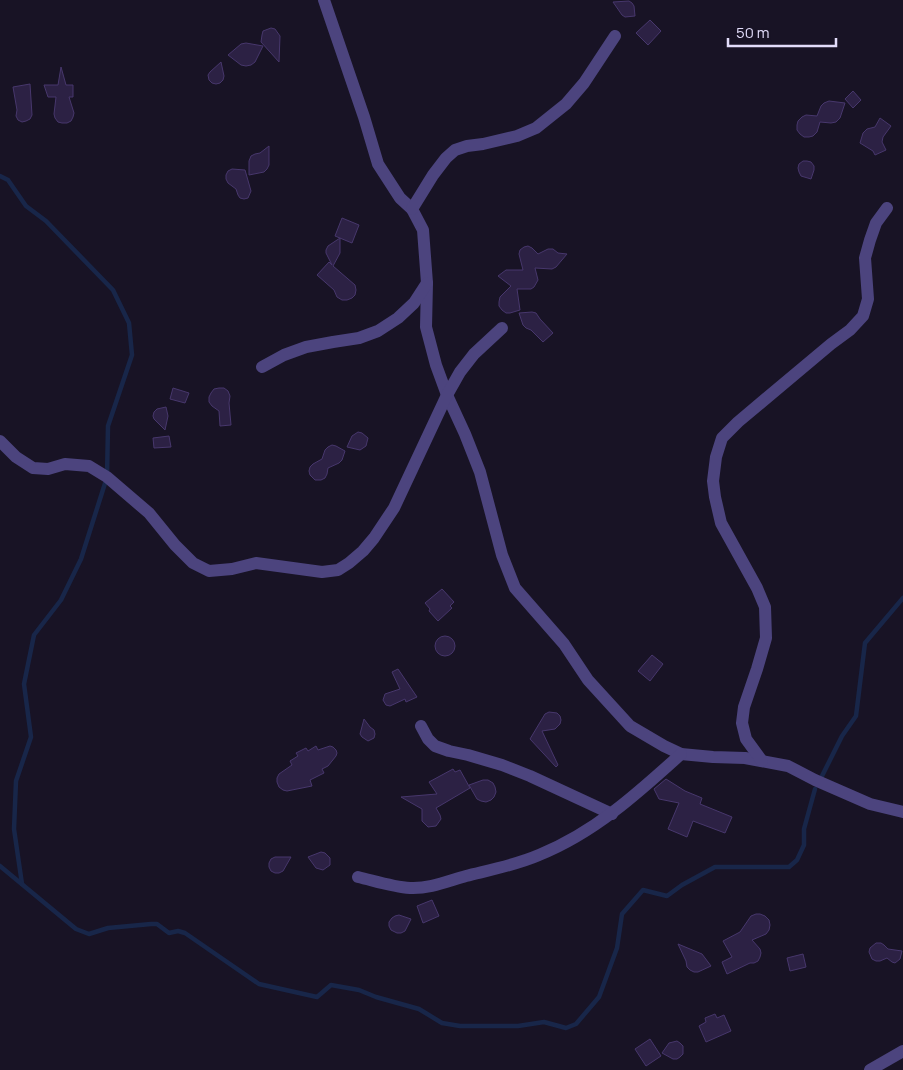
<svg xmlns="http://www.w3.org/2000/svg" width="903" height="1070" font-family="Manrope,sans-serif">
<style>
.lines{fill:none;stroke-linecap:round;stroke-linejoin:round}
.stream{stroke:#182649;stroke-width:4.5}
.building{fill:#2c2144;stroke:#47376c}
.minor{stroke:#4c447e;stroke-width:12}
</style>
<rect width="100%" height="100%" fill="#181325"/>
<g class="lines">
<g class="stream">
<polyline points="0,176 8,180 26,206 46,221 113,290 129,323 132,355 108,426 107,477 81,559 61,600 34,635 24,684 31,737 16,781 14,829 22,884"/>
<polyline points="822,776 842,736 856,716 865,643 903,598"/>
<polyline points="0,866 76,929 89,934 108,928 151,924 157,924 169,933 178,931 185,933 259,984 317,997 331,985 359,990 376,997 419,1009 442,1023 460,1026 518,1026 544,1022 566,1028 576,1024 599,997 617,948 622,914 643,890 667,896 682,885 715,867 789,867 797,860 804,845 804,829 815,789"/>
</g>
</g>
<g class="building">
<polygon points="629,1 632,3 634,6 635,16 625,17 622,15 613,2"/>
<polygon points="650,20 661,31 648,45 636,33"/>
<polygon points="271,28 275,29 280,36 279,62 261,42 262,35 263,31"/>
<polygon points="246,43 263,46 255,62 251,65 246,66 241,65 228,55 241,44"/>
<polygon points="221,62 224,76 223,80 220,83 216,84 212,83 209,80 208,75 210,72"/>
<polygon points="61,67 66,85 73,85 73,97 69,97 74,113 73,117 71,121 67,123 62,123 58,122 55,118 54,114 56,97 48,97 44,85 58,85"/>
<polygon points="30,84 32,115 30,119 26,121 22,122 18,120 16,116 17,110 13,87"/>
<polygon points="853,91 861,100 853,108 845,99"/>
<polygon points="829,101 845,103 840,118 836,122 831,123 820,122 817,132 813,136 809,137 804,137 800,134 797,130 797,125 798,121 802,117 806,115 817,116 821,106 824,103"/>
<polygon points="880,118 891,126 883,137 882,142 886,150 875,155 873,151 860,143 863,133 867,129 875,127"/>
<polygon points="269,146 269,165 267,169 264,172 249,175 249,161 251,156 255,154 260,153"/>
<polygon points="803,161 807,161 811,162 814,166 814,170 811,179 801,176 799,172 798,168 799,164"/>
<polygon points="232,169 245,170 251,191 248,198 244,199 240,198 238,195 236,189 228,183 226,179 226,175 228,171"/>
<polygon points="342,218 359,225 352,243 335,236"/>
<polygon points="340,238 340,253 333,266 355,285 356,290 355,295 352,298 347,300 342,300 337,297 334,290 317,275 329,262 332,265 326,253 326,250 328,246"/>
<polygon points="528,246 532,248 538,254 548,249 553,249 558,253 567,254 556,267 552,269 535,268 538,280 534,287 531,289 517,289 520,310 510,313 506,313 502,310 499,306 499,302 500,297 511,286 498,276 506,270 523,270 519,254 520,250 524,247"/>
<polygon points="532,312 536,313 540,319 553,333 543,342 531,330 526,328 523,325 519,313"/>
<polygon points="173,388 189,393 185,403 170,399"/>
<polygon points="219,388 224,388 228,391 230,396 229,403 231,425 220,426 219,411 212,406 209,402 209,397 211,393 214,389"/>
<polygon points="166,407 168,416 165,430 154,419 153,416 154,412 157,409"/>
<polygon points="358,432 362,433 368,438 366,446 360,450 347,447 352,436"/>
<polygon points="169,436 171,447 154,448 153,438"/>
<polygon points="332,445 336,446 345,451 342,460 339,463 328,468 327,474 325,478 321,480 315,480 310,475 309,471 310,467 313,464 322,459 325,450 328,447"/>
<polygon points="442,589 454,602 450,606 452,608 438,621 429,611 430,609 425,603"/>
<circle cx="445" cy="646" r="10"/>
<polygon points="652,655 663,664 650,681 638,671"/>
<polygon points="398,669 417,697 406,702 405,699 390,706 386,705 383,700 385,694 400,689 392,672"/>
<polygon points="549,712 557,713 560,716 561,720 560,724 555,729 542,731 558,765 556,767 530,739 545,714"/>
<polygon points="364,719 370,727 374,730 375,734 374,738 368,741 362,737 360,734"/>
<polygon points="316,746 318,750 330,746 333,747 336,750 337,753 336,756 328,766 322,769 324,773 310,780 312,786 287,791 283,790 279,787 277,782 277,778 279,774 292,765 290,761 298,756 296,753 306,748 308,751"/>
<polygon points="453,769 455,772 460,770 470,788 436,808 440,815 441,819 436,826 428,827 422,821 422,809 401,797 437,794 429,782"/>
<polygon points="666,779 685,791 702,798 700,804 732,817 725,833 693,821 687,837 668,829 679,803 659,799 654,789"/>
<polygon points="483,780 488,780 493,783 495,787 496,792 494,797 491,800 486,802 481,801 477,799 469,785"/>
<polygon points="321,852 325,853 330,858 330,865 323,870 316,868 308,857"/>
<polygon points="275,857 291,857 283,871 279,873 275,873 271,871 269,867 269,863 271,859"/>
<polygon points="432,900 439,916 423,923 417,906"/>
<polygon points="756,914 760,914 765,916 769,920 770,925 769,930 766,934 752,940 760,949 761,953 760,957 758,961 754,963 750,963 727,974 722,962 732,957 723,941 740,932 751,916"/>
<polygon points="399,915 411,919 405,931 401,933 397,933 391,930 389,926 389,922 392,918 395,916"/>
<polygon points="876,943 881,943 884,945 888,949 902,951 900,959 895,963 892,962 887,958 880,961 876,961 872,959 869,952 870,948"/>
<polygon points="678,944 702,954 711,966 698,972 694,972 690,970 687,967 686,961"/>
<polygon points="803,954 806,967 790,971 787,958"/>
<polygon points="715,1014 717,1018 724,1015 731,1031 706,1042 699,1026 706,1022 705,1018"/>
<polygon points="650,1039 661,1056 646,1066 635,1049"/>
<polygon points="677,1041 680,1043 683,1046 683,1054 680,1057 677,1059 673,1059 662,1053 669,1043"/>
</g>
<g class="lines">
<g class="minor">
<polyline points="324,0 364,117 378,164 400,198 412,209 423,230 427,283 426,327 436,365 447,395 465,434 480,472 502,555 515,588 564,644 588,680 630,726 664,746 681,754 713,757 745,758 788,766 815,780 870,804 903,812"/>
<polyline points="412,209 433,175 446,158 455,150 467,146 483,144 517,136 536,128 566,104 584,83 615,36"/>
<polyline points="262,367 284,355 306,347 333,342 359,338 378,331 398,318 414,303 427,283"/>
<polyline points="0,441 16,457 33,468 48,469 65,464 89,466 107,477 149,513 175,545 193,563 209,571 232,569 256,563 322,572 338,570 349,563 363,551 374,538 394,508 447,395 460,372 474,354 502,328"/>
<polyline points="421,726 428,739 435,746 449,751 468,755 502,765 530,776 612,814"/>
<polyline points="762,761 746,739 742,723 744,707 757,669 766,638 765,607 757,588 721,523 715,497 713,481 716,457 722,438 738,422 831,344 850,330 863,316 868,299 865,258 870,240 876,223 887,208"/>
<path d="M 358,877 C 375,881 393,887 410,888 C 429,889 448,881 466,876 C 490,870 516,865 539,855 C 594,833 638,793 681,754"/>
<polyline points="870,1070 903,1051"/>
</g>
</g>
<path d="M728 38v8h108v-8" fill="none" stroke="#e2dcfa" stroke-width="2.5"/>
<text x="736" y="38" font-size="15" fill="#e2dcfa" stroke="#181325" stroke-width="4" paint-order="stroke">50 m</text>
</svg>
